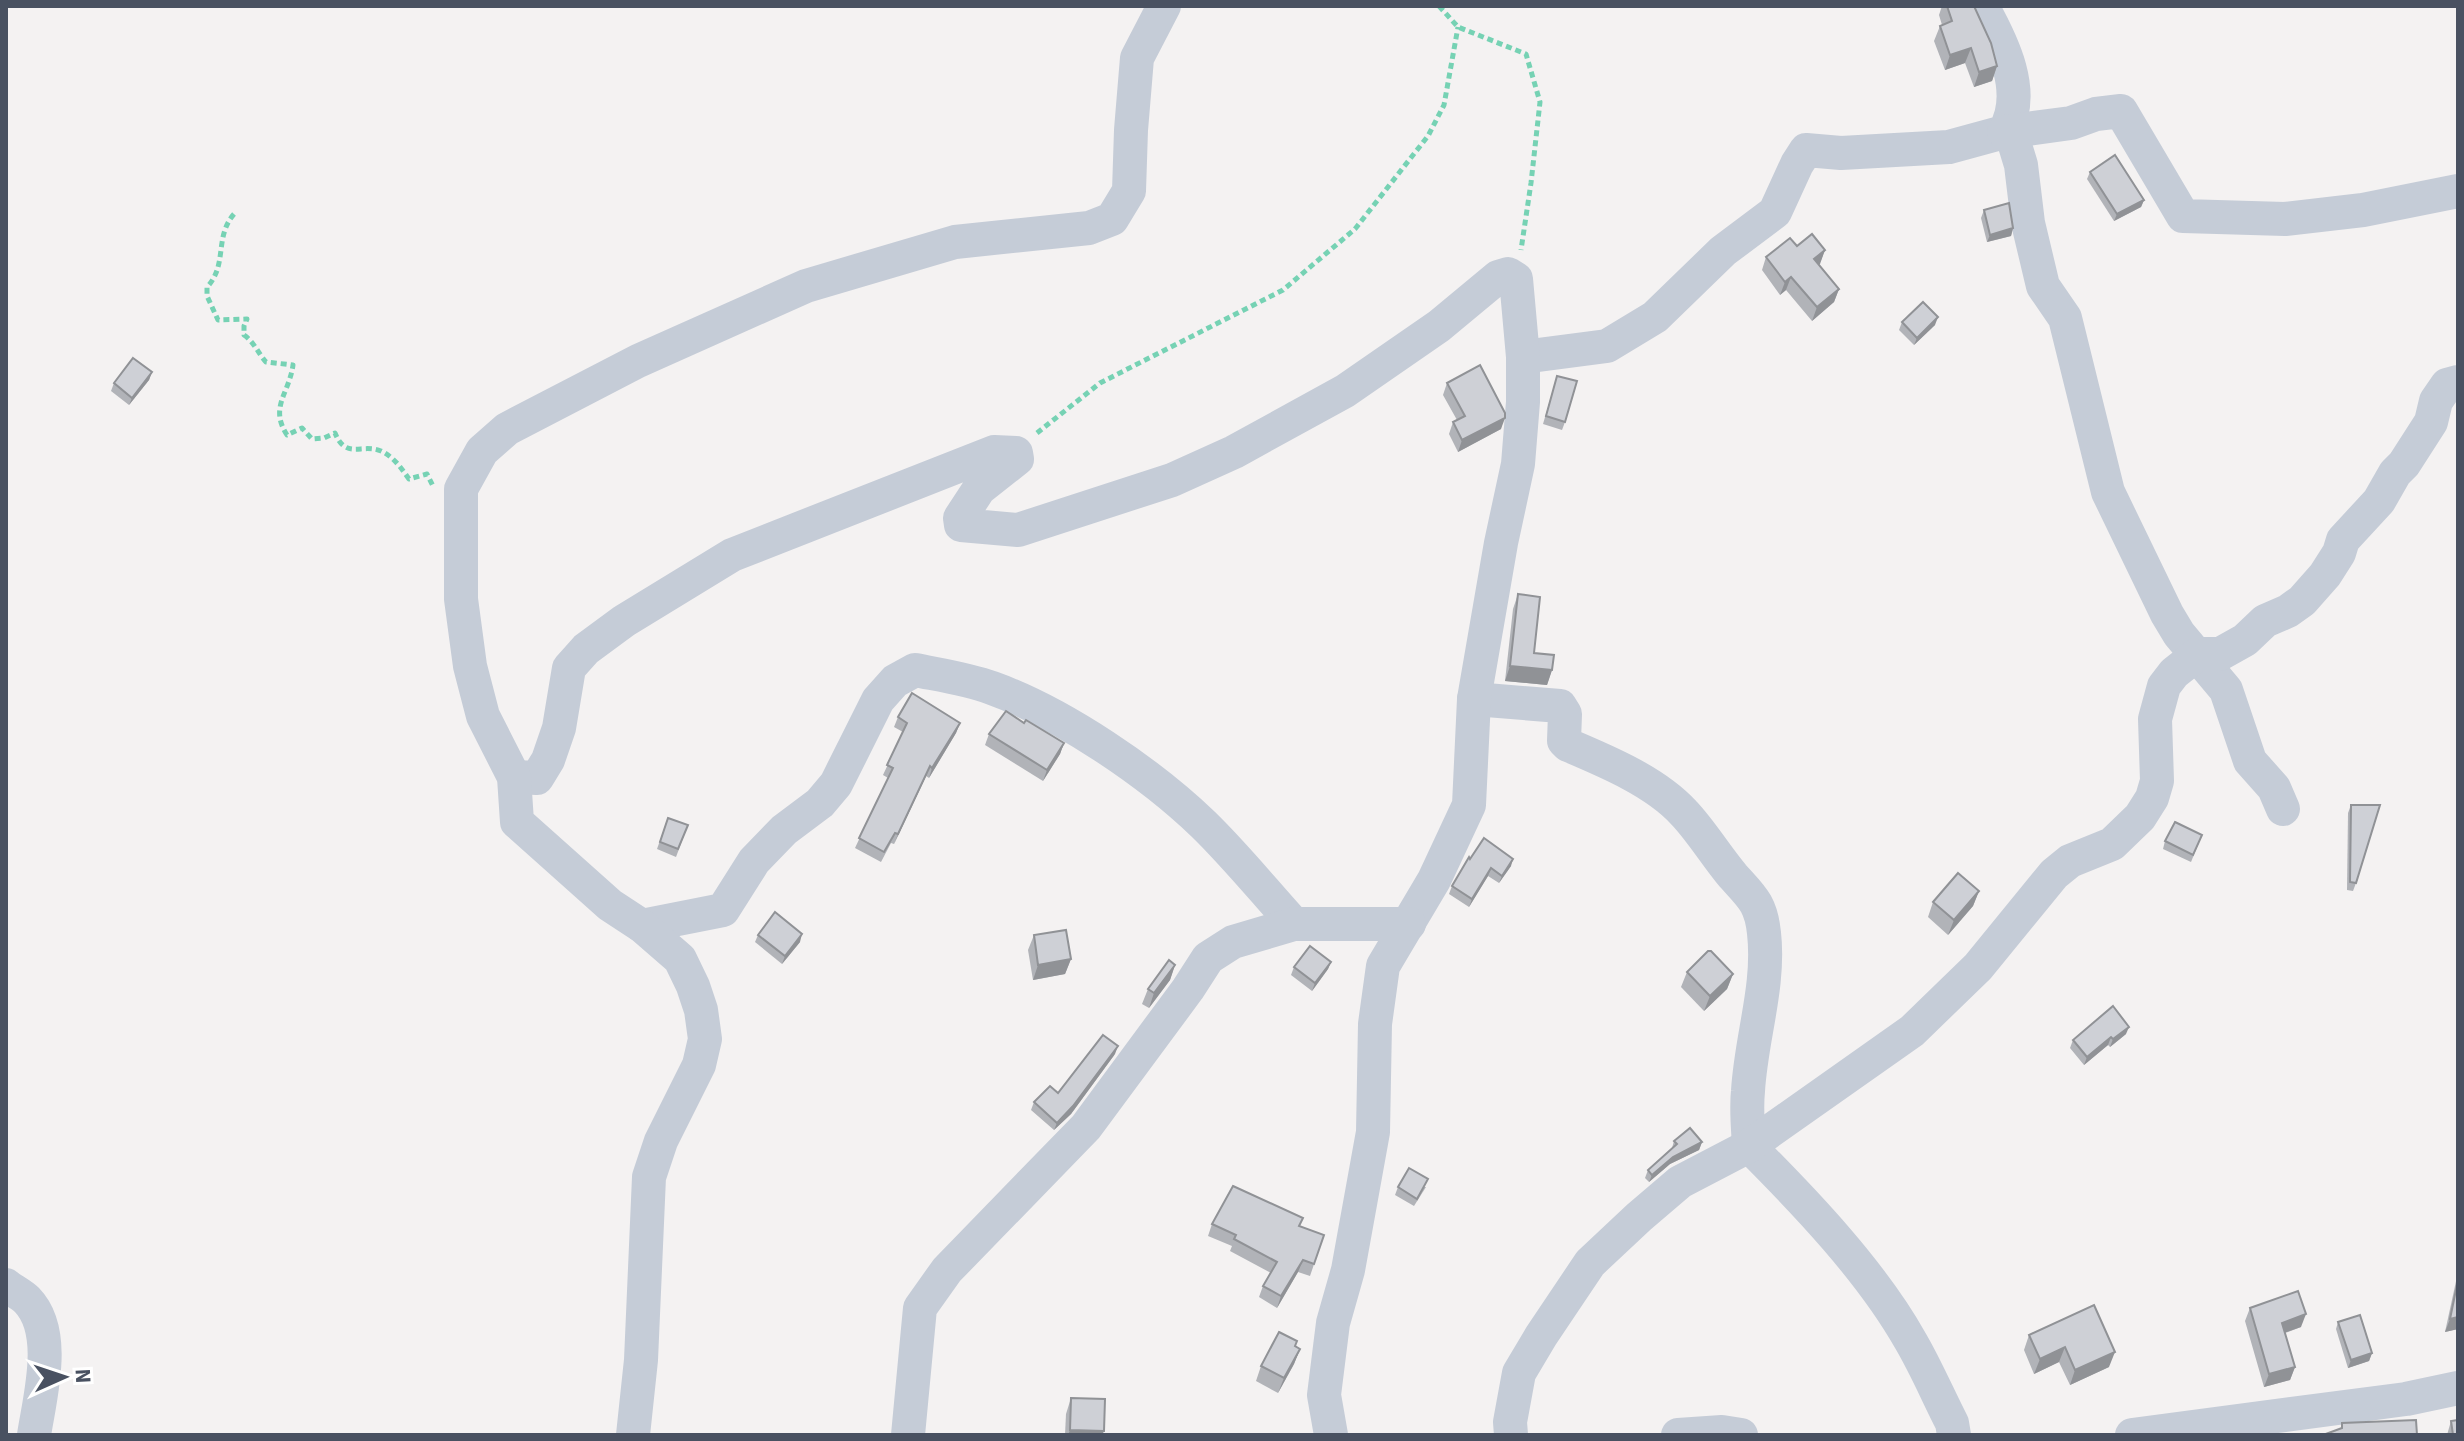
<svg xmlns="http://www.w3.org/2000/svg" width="2464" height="1441" font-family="'Source Sans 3',sans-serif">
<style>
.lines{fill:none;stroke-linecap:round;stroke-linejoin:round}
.path{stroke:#76d2b4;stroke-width:5;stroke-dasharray:6 4;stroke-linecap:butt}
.minor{stroke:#c5ccd7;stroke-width:34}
.wall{fill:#b1b3b8}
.shaded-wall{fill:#909296}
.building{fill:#ced0d6;stroke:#909296;stroke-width:2}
</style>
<rect width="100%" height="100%" fill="#f4f2f2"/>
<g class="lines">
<g class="path">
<polyline points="1439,6 1458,27 1526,54 1540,102 1531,183 1521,250"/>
<path d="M 234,214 C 214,237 228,265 207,287 L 207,296 L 218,320 L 247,319 L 244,326 L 244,335 C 254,342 258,353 266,362 L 293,365 C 289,394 269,407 287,435 L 302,428 L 312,439 L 324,438 L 335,433 C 346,460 361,443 381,451 C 394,457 401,468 409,479 L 427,474 L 433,486"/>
<polyline points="1037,433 1100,383 1283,290 1355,229 1428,136 1444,105 1458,27"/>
</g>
<g class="minor">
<path d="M 1523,357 L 1607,346 L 1655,317 L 1723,251 L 1775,212 L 1797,164 L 1806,150 L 1841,153 L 1949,147 L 2004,132 C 2028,93 2002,42 1982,6"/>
<path d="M 1474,699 L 1560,706 L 1565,714 L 1564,741 L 1568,745 C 1606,761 1656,782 1684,813 C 1702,832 1716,856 1733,876 C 1751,896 1761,903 1764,933 C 1770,986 1751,1038 1748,1091 C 1746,1109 1748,1128 1749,1146 C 1805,1202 1871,1271 1910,1340 C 1926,1367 1938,1396 1952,1423 L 1954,1435"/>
<polyline points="514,777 537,778 548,760 559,728 569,668 586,649 624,621 732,555 994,452 1016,453 1017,459 979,489 960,518 961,525 1018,530 1172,480 1234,452 1345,391 1439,326 1498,277 1508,274 1516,279 1523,357 1523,402 1518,464 1501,543 1474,699 1469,805 1434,880 1383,966 1375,1024 1373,1132 1348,1270 1333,1323 1324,1395 1331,1435"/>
<polyline points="2283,809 2274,788 2250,761 2226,690 2179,634 2167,614 2108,492 2065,318 2043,286 2028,223 2021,165 2014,142 2004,132 2071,123 2096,114 2121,111 2183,216 2285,219 2363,210 2458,191"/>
<path d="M 642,926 L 723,910 L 754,861 L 784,830 L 820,803 L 836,784 L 878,700 L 895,681 L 915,670 C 940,675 968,679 992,688 C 1062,713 1150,773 1203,824 C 1235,855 1264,891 1294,924"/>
<path d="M 6,1285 C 12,1290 21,1294 27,1300 C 58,1332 40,1396 34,1435"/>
<polyline points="633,1435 641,1360 649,1177 661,1141 699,1065 705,1039 701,1010 693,986 680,959 642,926 610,905 517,822 514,777 483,716 470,666 461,599 461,489 482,451 507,429 638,361 806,286 955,242 1089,228 1112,219 1129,191 1131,130 1137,58 1164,6"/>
<polyline points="908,1435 920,1308 947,1270 1086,1127 1188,989 1208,958 1233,942 1294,924 1409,924"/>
<polyline points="1511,1435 1510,1422 1519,1373 1541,1336 1590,1263 1639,1217 1680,1182 1749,1146 1912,1031 1978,967 2054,874 2070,861 2112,844 2140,817 2152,798 2157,781 2155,719 2164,686 2174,673 2198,654 2220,654 2245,640 2265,621 2288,611 2302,601 2325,575 2339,553 2343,540 2379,501 2395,473 2404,464 2431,422 2436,401 2447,385 2458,382"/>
<polyline points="1678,1435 1722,1432 1741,1435"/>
<polyline points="2132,1435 2406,1399 2458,1388"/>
</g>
</g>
<g class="wall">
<polygon points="1942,6 1974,6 1997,66 1992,81 1974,87 1965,63 1945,70 1934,41 1940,26 1942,25 1939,15"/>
<polygon points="2090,172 2144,200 2141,207 2114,221 2087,179"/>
<polygon points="1984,210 2013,228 2011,236 1987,242 1981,218"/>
<polygon points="1797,246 1825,250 1819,265 1839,289 1834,302 1812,321 1786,290 1780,295 1762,270 1766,257"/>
<polygon points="1902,322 1935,325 1914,345 1899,330"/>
<polygon points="152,372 149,380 129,405 111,391 114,383"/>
<polygon points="1557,376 1565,422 1562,430 1543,424"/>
<polygon points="1447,383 1501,429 1458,452 1449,434 1453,422 1457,420 1443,395"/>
<polygon points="1518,594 1534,653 1552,670 1547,685 1505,681 1513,609"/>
<polygon points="898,717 960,723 956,733 929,778 926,776 894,844 891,843 881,862 855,848 888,778 883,775 903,732 894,727"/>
<polygon points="1024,723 1064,743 1060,754 1043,781 985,745 989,734"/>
<polygon points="2351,805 2356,883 2353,891 2347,890 2348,813"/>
<polygon points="668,818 688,825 676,857 657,849"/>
<polygon points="2202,835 2191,862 2163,849 2165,841"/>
<polygon points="1469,857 1511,866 1499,883 1488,876 1469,907 1449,894 1452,886"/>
<polygon points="1979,891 1973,906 1948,935 1928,917 1933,902"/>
<polygon points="758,935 800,942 782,964 755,942"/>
<polygon points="1034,935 1071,959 1065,974 1033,980 1028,950"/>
<polygon points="1331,962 1328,969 1312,991 1291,975 1294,967"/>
<polygon points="1175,965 1170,980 1149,1008 1142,1004 1148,989"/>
<polygon points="1687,972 1733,974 1727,989 1704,1011 1681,987"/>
<polygon points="2126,1034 2110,1047 2108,1045 2084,1065 2070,1048 2073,1040"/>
<polygon points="1115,1054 1071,1114 1054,1130 1031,1110 1034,1102 1058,1093"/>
<polygon points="1674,1141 1702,1142 1699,1150 1670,1164 1649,1182 1645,1178 1648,1170 1672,1148"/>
<polygon points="1398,1187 1426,1187 1414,1206 1395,1195"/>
<polygon points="1212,1224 1300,1226 1324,1235 1310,1276 1298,1272 1277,1308 1259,1297 1263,1286 1271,1273 1230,1251 1232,1246 1208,1236"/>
<polygon points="2458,1272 2458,1329 2445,1332"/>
<polygon points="2094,1305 2109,1367 2070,1385 2059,1362 2034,1374 2024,1350 2029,1335"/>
<polygon points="2250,1308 2301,1327 2285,1333 2295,1367 2290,1380 2264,1387 2245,1321"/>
<polygon points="2338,1322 2372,1353 2369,1361 2348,1368 2336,1329"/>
<polygon points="1295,1346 1300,1349 1294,1364 1278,1393 1256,1381 1261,1366"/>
<polygon points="1071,1398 1104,1431 1102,1435 1065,1435 1066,1414"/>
<polygon points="2451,1421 2458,1435 2447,1435"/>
</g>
<g class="shaded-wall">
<polygon points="1971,48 1965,63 1945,70 1950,55"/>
<polygon points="1997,66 1992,81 1974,87 1979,72"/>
<polygon points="2144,200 2141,207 2114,221 2117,214"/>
<polygon points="2013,228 2011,236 1987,242 1990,235"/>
<polygon points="1825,250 1820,264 1809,272 1814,259"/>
<polygon points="1791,277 1786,290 1780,295 1785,282"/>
<polygon points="1839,289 1834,302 1812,321 1817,307"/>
<polygon points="1938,317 1935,325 1914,345 1917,338"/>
<polygon points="152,372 149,380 129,405 132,398"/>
<polygon points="1505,418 1501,429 1458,452 1462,440"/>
<polygon points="1510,666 1552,670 1547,685 1505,681"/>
<polygon points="960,723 956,733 929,778 932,768"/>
<polygon points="1064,743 1060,754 1043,781 1047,770"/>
<polygon points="930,766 926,776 894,844 898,834"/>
<polygon points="1513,859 1511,866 1499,883 1502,876"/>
<polygon points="1491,868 1488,876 1469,907 1472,899"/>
<polygon points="1979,891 1973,906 1948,935 1954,920"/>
<polygon points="802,934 800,942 782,964 785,956"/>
<polygon points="1071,959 1065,974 1033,980 1038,965"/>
<polygon points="1331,962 1328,969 1312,991 1315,983"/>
<polygon points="1175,965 1170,980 1149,1008 1154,993"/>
<polygon points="1733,974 1727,989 1704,1011 1710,996"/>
<polygon points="2129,1027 2126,1034 2110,1047 2113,1039"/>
<polygon points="2111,1037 2108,1045 2084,1065 2087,1057"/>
<polygon points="1118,1046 1115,1054 1071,1114 1054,1130 1057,1123"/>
<polygon points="1702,1142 1699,1150 1670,1164 1649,1182 1652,1175 1673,1157"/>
<polygon points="1303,1260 1298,1272 1277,1308 1281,1296"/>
<polygon points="2306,1314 2301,1327 2278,1335 2282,1323"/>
<polygon points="2458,1317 2458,1329 2445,1332 2450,1319"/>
<polygon points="2065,1347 2059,1362 2034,1374 2040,1359"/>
<polygon points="1300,1349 1294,1364 1278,1393 1284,1378"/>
<polygon points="2115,1352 2109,1367 2070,1385 2075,1370"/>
<polygon points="2372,1353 2369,1361 2348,1368 2351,1360"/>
<polygon points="2295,1367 2290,1380 2264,1387 2269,1374"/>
<polygon points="1070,1430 1104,1431 1102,1435 1068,1435"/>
</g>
<g class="building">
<polygon points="1947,6 1974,6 1991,43 1997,66 1979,72 1971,48 1950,55 1940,26 1952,21"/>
<polygon points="2115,155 2144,200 2117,214 2090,172"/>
<polygon points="2009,203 2013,228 1990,235 1984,210"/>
<polygon points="1812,234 1825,250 1814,259 1839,289 1817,307 1791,277 1785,282 1766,257 1790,238 1797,246"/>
<polygon points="1923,302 1938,317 1917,338 1902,322"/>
<polygon points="133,358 152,372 132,398 114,383"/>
<polygon points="1480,365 1505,413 1505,418 1462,440 1453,422 1465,416 1447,383"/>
<polygon points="1557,376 1577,381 1565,422 1546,416"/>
<polygon points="1518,594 1540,597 1534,653 1554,655 1552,670 1510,666"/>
<polygon points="912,693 960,723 932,768 930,766 898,834 895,833 884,852 859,838 893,768 887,765 907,723 898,717"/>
<polygon points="1006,711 1024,723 1026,720 1064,743 1047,770 989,734"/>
<polygon points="2351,805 2380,805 2356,883 2350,882"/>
<polygon points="668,818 688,825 678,849 660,842"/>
<polygon points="2175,822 2202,835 2193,855 2165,841"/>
<polygon points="1484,838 1513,859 1502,876 1491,868 1472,899 1452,886 1469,857 1470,859"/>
<polygon points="1958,873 1979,891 1954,920 1933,902"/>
<polygon points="775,912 802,934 785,956 758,935"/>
<polygon points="1066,930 1071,959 1038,965 1034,935"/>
<polygon points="1310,946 1331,962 1315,983 1294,967"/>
<polygon points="1708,951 1711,951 1733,974 1710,996 1687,972"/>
<polygon points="1169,960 1175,965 1154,993 1148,989"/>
<polygon points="2113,1006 2129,1027 2113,1039 2111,1037 2087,1057 2073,1040"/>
<polygon points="1103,1035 1118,1046 1073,1106 1057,1123 1034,1102 1050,1086 1058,1093"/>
<polygon points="1690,1128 1702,1142 1673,1157 1652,1175 1648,1170 1677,1144 1674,1141"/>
<polygon points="1409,1168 1428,1179 1417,1199 1398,1187"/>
<polygon points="1233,1186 1303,1218 1299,1226 1324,1235 1314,1264 1303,1260 1281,1296 1263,1286 1277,1262 1234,1239 1236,1235 1212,1224"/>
<polygon points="2458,1280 2458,1317 2450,1319"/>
<polygon points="2298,1291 2306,1314 2282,1323 2295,1367 2269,1374 2250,1308"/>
<polygon points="2094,1305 2115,1352 2075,1370 2065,1347 2040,1359 2029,1335"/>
<polygon points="2360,1315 2372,1353 2351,1360 2338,1322"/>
<polygon points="1279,1332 1297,1341 1295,1346 1300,1349 1284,1378 1261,1366"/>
<polygon points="1071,1398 1105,1399 1104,1431 1070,1430"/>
<polygon points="2416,1420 2417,1435 2323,1435 2342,1428 2342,1423"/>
<polygon points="2458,1420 2458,1435 2453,1435 2451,1421"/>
</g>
<rect width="2464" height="1441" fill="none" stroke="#495161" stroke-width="16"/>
<g transform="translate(64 1377) rotate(87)" stroke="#ffffff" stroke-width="6" paint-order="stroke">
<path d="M0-6L14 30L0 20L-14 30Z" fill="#495161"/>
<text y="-12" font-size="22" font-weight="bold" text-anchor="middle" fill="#495161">N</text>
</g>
</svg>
